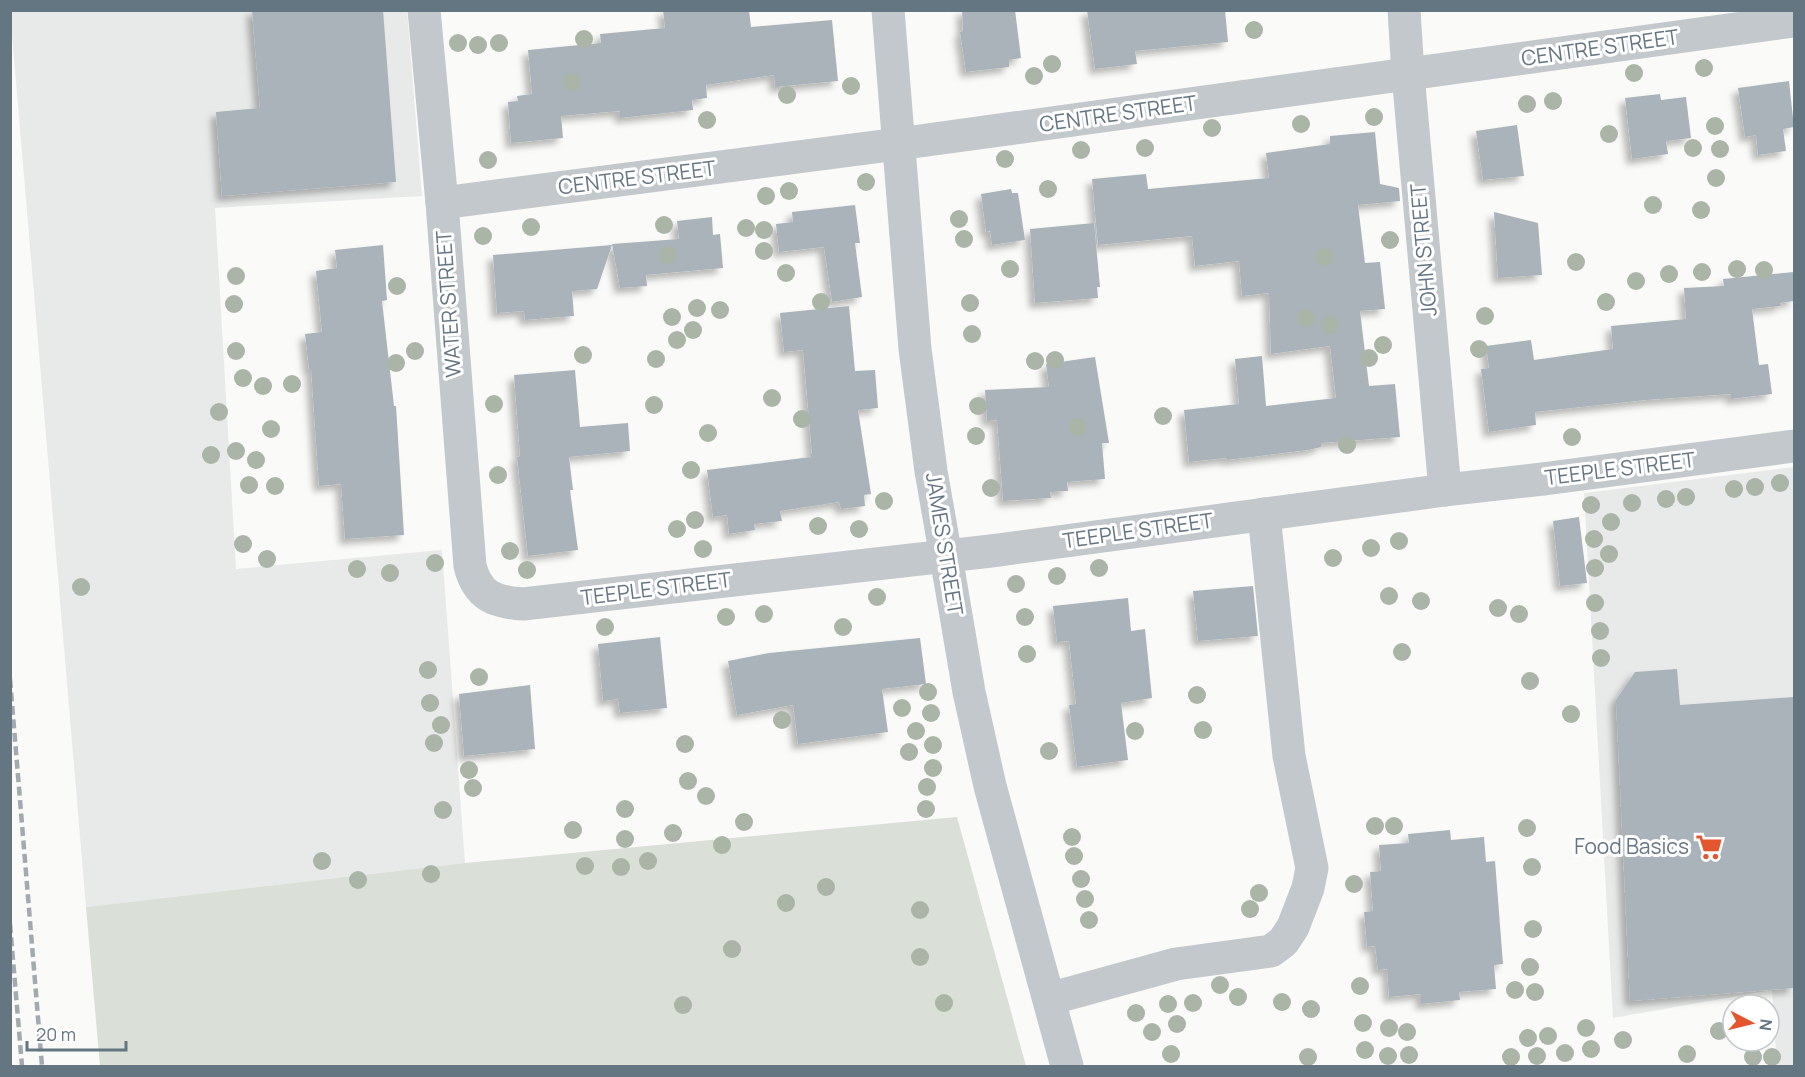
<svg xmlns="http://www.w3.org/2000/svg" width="1805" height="1077" font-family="Manrope,sans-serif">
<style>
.built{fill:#e8e9e9}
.green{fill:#dadfd7}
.building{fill:#aab3b9;filter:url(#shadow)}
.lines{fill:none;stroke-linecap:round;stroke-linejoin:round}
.minor{stroke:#c3c8cc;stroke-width:33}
.rail{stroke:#a2aab0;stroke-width:4.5;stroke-dasharray:9 4.5;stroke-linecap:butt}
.tree{fill:#aab4a7}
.labels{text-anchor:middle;stroke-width:6;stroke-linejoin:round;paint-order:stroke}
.street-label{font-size:21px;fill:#657683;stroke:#fff}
.poi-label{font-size:21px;fill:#657683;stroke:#fff;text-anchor:end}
</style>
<defs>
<filter id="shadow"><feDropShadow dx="-5.5" dy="5.5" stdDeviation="3" flood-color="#0004"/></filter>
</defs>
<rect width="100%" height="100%" fill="#fafaf8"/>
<g class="built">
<polygon points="10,11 407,11 422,196 215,208 236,569 442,550 465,863 86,907"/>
<polygon points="1794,467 1794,1066 1777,1066 1772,990 1613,1018 1584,493"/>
</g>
<polygon class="green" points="957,817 1026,1066 100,1066 86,907 465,863"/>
<g class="building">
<polygon points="252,10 383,10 396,182 222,196 216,112 260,108"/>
<polygon points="663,10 749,10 751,27 832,20 838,81 775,87 774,75 706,85 707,98 692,100 693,110 620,118 620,111 561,116 563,138 511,143 508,102 518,101 517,96 532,94 528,50 601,43 600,34 665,28"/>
<polygon points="962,10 1015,10 1021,58 1009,60 1009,67 966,72 960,32 963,31"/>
<polygon points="1087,10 1225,10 1228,42 1135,51 1137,64 1095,69"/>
<polygon points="1789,81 1794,127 1783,129 1786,151 1758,155 1756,135 1745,137 1738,88"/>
<polygon points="1660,94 1661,100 1686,97 1691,138 1666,141 1668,154 1632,159 1625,98"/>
<polygon points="1517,125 1524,176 1483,180 1476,131"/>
<polygon points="1375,132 1380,184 1399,188 1400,201 1358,205 1365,263 1380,262 1385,309 1360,311 1369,386 1395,384 1400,437 1321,443 1321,447 1308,450 1227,460 1226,458 1189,462 1184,410 1239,404 1235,359 1262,356 1266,406 1336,398 1330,346 1271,354 1269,293 1242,296 1239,261 1195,266 1192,236 1098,245 1092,179 1146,174 1148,189 1269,178 1266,153 1330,144 1330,136"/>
<polygon points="1011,189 1012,193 1018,193 1025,240 992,245 990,231 986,232 981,194"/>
<polygon points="855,205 860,243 855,243 862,297 832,302 824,247 779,252 776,224 793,222 792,212"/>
<polygon points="1494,212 1538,223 1542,275 1498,278"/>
<polygon points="712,217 713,235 720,234 723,268 646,275 647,286 620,288 612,244 679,239 677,221"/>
<polygon points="1094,223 1100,287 1097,287 1098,298 1035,303 1030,229"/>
<polygon points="383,245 387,300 382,301 394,406 396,406 404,535 345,539 341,484 319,486 311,369 309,369 305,334 322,332 316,271 337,268 335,250"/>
<polygon points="612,245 597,289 572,291 574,316 525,320 524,311 497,313 493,255"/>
<polygon points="1794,272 1794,301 1780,303 1781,306 1752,309 1759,365 1768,364 1772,394 1731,399 1731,394 1646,400 1535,412 1536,425 1489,432 1481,369 1489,368 1486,346 1531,340 1534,360 1613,349 1611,326 1686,319 1684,288 1724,286 1723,279"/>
<polygon points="849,306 855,371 875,370 878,408 858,410 871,494 864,495 865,506 841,509 839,502 780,511 782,521 754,524 755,530 729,534 727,515 713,517 707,470 811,457 810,454 812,454 803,350 784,352 780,313"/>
<polygon points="1095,357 1109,443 1102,443 1105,479 1067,482 1068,491 1050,492 1051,498 1003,501 997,420 987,421 985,390 1049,387 1046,364"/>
<polygon points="575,370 580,427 628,423 630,451 569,457 573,490 570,490 578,550 528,556 517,457 520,456 514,375"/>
<polygon points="1579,517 1587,583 1560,586 1553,521"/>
<polygon points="1253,586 1258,636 1198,641 1193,591"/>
<polygon points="1128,598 1131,631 1145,629 1152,698 1121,703 1128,760 1077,767 1069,705 1076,704 1069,641 1057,642 1053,606"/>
<polygon points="660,637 667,708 620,713 618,699 603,701 598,644"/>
<polygon points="920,638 926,684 882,689 888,732 798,744 793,705 737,715 728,661 769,653"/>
<polygon points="1677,669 1680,705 1794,697 1794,988 1630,1001 1616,700 1635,672"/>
<polygon points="530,685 535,749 464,756 459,694"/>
<polygon points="1450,830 1451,840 1484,837 1486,862 1495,861 1503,964 1494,965 1496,989 1459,992 1460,1000 1421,1004 1421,994 1389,997 1387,969 1378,970 1375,946 1367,947 1364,912 1373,911 1370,872 1381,871 1379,845 1409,843 1408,834"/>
</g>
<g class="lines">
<g class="minor">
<path d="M 424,10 L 442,203 L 470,566 C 478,596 494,602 523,604 L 991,551 L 1445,490 L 1543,479 L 1794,446"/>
<polyline points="888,10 915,349 931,471 949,574 969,692 990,786 1067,1066"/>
<polyline points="1404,10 1408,74 1445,490"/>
<polyline points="442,203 898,144 1794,21"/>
<polyline points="1049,999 1176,964 1271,951 1283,942 1293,927 1308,888 1312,868 1289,756 1264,514"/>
</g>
<g class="rail">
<polyline points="10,679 42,1066"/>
<polyline points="10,924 22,1066"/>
</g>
</g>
<g class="tree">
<circle cx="1254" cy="30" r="9"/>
<circle cx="584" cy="39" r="9"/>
<circle cx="458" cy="43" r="9"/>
<circle cx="499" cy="43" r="9"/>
<circle cx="478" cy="45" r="9"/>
<circle cx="1052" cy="64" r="9"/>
<circle cx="1704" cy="68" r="9"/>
<circle cx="1634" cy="73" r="9"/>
<circle cx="1034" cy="76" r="9"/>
<circle cx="572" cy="82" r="9"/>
<circle cx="851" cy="86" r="9"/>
<circle cx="787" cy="95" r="9"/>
<circle cx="1553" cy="101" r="9"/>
<circle cx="1527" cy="104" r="9"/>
<circle cx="1374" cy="117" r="9"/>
<circle cx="707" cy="120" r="9"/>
<circle cx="1301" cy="124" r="9"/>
<circle cx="1715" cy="126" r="9"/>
<circle cx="1212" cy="128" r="9"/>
<circle cx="1609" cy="134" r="9"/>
<circle cx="1145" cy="148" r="9"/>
<circle cx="1693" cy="148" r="9"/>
<circle cx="1720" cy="149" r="9"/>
<circle cx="1081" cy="150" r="9"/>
<circle cx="1005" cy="159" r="9"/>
<circle cx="488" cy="160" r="9"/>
<circle cx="1716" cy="178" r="9"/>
<circle cx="866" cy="182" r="9"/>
<circle cx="1048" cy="189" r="9"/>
<circle cx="789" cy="191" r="9"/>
<circle cx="766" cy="196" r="9"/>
<circle cx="1653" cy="205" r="9"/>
<circle cx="1701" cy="210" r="9"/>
<circle cx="959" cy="219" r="9"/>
<circle cx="664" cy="225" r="9"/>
<circle cx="531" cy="227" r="9"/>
<circle cx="746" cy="228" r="9"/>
<circle cx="764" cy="230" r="9"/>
<circle cx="483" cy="236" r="9"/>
<circle cx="964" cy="239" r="9"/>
<circle cx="1390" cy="240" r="9"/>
<circle cx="764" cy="251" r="9"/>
<circle cx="668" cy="255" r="9"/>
<circle cx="1325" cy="257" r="9"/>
<circle cx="1576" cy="262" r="9"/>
<circle cx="1010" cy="269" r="9"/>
<circle cx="1737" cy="269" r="9"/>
<circle cx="1764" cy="270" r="9"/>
<circle cx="1702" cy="272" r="9"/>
<circle cx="786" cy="273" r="9"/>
<circle cx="1669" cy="274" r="9"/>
<circle cx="236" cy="276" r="9"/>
<circle cx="1636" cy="281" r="9"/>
<circle cx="397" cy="286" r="9"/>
<circle cx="821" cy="302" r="9"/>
<circle cx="1606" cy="302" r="9"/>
<circle cx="970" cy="303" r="9"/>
<circle cx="234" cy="304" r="9"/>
<circle cx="697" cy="308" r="9"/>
<circle cx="720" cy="310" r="9"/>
<circle cx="1485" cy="316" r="9"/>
<circle cx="672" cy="317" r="9"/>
<circle cx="1306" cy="318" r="9"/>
<circle cx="1330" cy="325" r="9"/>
<circle cx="693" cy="330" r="9"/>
<circle cx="972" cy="334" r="9"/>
<circle cx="677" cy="340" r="9"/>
<circle cx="1383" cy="345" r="9"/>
<circle cx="1479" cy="349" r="9"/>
<circle cx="236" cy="351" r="9"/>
<circle cx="415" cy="351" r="9"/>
<circle cx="583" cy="355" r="9"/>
<circle cx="1369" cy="358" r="9"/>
<circle cx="656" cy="359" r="9"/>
<circle cx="1055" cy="360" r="9"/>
<circle cx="1035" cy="361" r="9"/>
<circle cx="396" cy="363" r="9"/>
<circle cx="243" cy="378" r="9"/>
<circle cx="292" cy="384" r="9"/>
<circle cx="263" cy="386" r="9"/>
<circle cx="772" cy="398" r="9"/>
<circle cx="494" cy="404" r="9"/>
<circle cx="654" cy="405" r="9"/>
<circle cx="978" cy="406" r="9"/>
<circle cx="219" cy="412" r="9"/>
<circle cx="1163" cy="416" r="9"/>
<circle cx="802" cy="419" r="9"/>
<circle cx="1078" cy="427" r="9"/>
<circle cx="271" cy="429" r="9"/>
<circle cx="708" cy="433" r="9"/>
<circle cx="976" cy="436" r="9"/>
<circle cx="1572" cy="437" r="9"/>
<circle cx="1347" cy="445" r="9"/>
<circle cx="236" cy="451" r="9"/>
<circle cx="211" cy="455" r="9"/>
<circle cx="256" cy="460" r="9"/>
<circle cx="691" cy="470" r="9"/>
<circle cx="498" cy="475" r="9"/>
<circle cx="1780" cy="483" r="9"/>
<circle cx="249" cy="485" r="9"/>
<circle cx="275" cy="486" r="9"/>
<circle cx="1755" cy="487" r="9"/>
<circle cx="991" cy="488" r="9"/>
<circle cx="1734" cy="489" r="9"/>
<circle cx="1686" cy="497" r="9"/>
<circle cx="1666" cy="499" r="9"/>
<circle cx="884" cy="501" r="9"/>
<circle cx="1632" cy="503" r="9"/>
<circle cx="1591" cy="505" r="9"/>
<circle cx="695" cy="520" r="9"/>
<circle cx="1611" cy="522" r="9"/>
<circle cx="818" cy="526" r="9"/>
<circle cx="677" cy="529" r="9"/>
<circle cx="859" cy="529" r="9"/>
<circle cx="1594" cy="539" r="9"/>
<circle cx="1399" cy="541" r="9"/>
<circle cx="243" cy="544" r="9"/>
<circle cx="1371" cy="548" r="9"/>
<circle cx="703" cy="549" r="9"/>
<circle cx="510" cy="551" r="9"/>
<circle cx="1609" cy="554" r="9"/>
<circle cx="1333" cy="558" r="9"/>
<circle cx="267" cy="559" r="9"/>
<circle cx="435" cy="563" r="9"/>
<circle cx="1099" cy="568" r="9"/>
<circle cx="1595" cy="568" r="9"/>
<circle cx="357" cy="569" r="9"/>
<circle cx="527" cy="570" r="9"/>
<circle cx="390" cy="573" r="9"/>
<circle cx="1057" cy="576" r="9"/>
<circle cx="1016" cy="584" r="9"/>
<circle cx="81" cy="587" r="9"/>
<circle cx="1389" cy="596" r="9"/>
<circle cx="877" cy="597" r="9"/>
<circle cx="1421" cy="601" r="9"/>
<circle cx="1595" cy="603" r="9"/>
<circle cx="1498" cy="608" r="9"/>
<circle cx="764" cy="614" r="9"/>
<circle cx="1519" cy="614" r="9"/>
<circle cx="726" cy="617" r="9"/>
<circle cx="1025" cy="617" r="9"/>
<circle cx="605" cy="627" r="9"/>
<circle cx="843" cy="627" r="9"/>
<circle cx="1600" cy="631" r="9"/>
<circle cx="1402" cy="652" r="9"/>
<circle cx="1027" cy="654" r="9"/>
<circle cx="1601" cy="658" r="9"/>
<circle cx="428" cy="670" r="9"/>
<circle cx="479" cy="677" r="9"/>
<circle cx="1530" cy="681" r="9"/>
<circle cx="928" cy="692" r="9"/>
<circle cx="1197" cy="695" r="9"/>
<circle cx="430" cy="703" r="9"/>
<circle cx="902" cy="708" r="9"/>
<circle cx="931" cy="713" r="9"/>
<circle cx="1571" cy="714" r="9"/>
<circle cx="782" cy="720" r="9"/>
<circle cx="441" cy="725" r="9"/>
<circle cx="1203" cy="730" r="9"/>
<circle cx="916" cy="731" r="9"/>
<circle cx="1135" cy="731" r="9"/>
<circle cx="434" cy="743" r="9"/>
<circle cx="685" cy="744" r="9"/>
<circle cx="933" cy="745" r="9"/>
<circle cx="1049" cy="751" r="9"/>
<circle cx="909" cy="752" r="9"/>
<circle cx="933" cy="768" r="9"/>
<circle cx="469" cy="770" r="9"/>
<circle cx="688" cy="781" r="9"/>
<circle cx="927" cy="787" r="9"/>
<circle cx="473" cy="788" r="9"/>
<circle cx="706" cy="796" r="9"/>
<circle cx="625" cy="809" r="9"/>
<circle cx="926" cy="809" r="9"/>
<circle cx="443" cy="810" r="9"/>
<circle cx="744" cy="822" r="9"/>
<circle cx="1375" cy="826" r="9"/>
<circle cx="1394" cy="826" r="9"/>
<circle cx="1527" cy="828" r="9"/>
<circle cx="573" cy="830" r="9"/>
<circle cx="673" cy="833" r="9"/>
<circle cx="1072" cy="837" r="9"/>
<circle cx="625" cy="839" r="9"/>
<circle cx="722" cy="845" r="9"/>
<circle cx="1074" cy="856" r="9"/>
<circle cx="322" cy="861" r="9"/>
<circle cx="648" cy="861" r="9"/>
<circle cx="585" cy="866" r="9"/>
<circle cx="621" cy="867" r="9"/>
<circle cx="1532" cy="867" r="9"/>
<circle cx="431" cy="874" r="9"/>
<circle cx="1081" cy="879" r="9"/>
<circle cx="358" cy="880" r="9"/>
<circle cx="1354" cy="884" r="9"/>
<circle cx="826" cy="887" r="9"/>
<circle cx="1259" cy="893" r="9"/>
<circle cx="1085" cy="899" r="9"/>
<circle cx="786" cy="903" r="9"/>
<circle cx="1250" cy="909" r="9"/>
<circle cx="920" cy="910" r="9"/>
<circle cx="1089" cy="920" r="9"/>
<circle cx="1533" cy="929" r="9"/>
<circle cx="732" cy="949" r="9"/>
<circle cx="920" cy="957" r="9"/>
<circle cx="1530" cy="967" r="9"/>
<circle cx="1220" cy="985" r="9"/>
<circle cx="1360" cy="986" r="9"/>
<circle cx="1515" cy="990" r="9"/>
<circle cx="1535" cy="992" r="9"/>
<circle cx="1238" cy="997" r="9"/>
<circle cx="1282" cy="1002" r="9"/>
<circle cx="944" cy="1003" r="9"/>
<circle cx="1193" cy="1003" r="9"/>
<circle cx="1168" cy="1004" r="9"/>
<circle cx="683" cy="1005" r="9"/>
<circle cx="1311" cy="1009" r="9"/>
<circle cx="1136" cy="1013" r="9"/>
<circle cx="1363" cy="1023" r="9"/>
<circle cx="1177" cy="1024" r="9"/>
<circle cx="1389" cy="1028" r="9"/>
<circle cx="1586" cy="1028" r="9"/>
<circle cx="1719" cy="1031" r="9"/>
<circle cx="1152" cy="1032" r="9"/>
<circle cx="1407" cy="1032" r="9"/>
<circle cx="1548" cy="1036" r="9"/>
<circle cx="1528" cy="1038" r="9"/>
<circle cx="1623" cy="1040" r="9"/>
<circle cx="1591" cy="1049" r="9"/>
<circle cx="1365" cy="1050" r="9"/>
<circle cx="1565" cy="1053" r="9"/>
<circle cx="1171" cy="1054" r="9"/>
<circle cx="1687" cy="1054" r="9"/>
<circle cx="1409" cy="1055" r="9"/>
<circle cx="1388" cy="1056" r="9"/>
<circle cx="1537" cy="1056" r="9"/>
<circle cx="1308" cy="1057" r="9"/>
<circle cx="1511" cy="1057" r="9"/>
<circle cx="1753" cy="1057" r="9"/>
<circle cx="1772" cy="1057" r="9"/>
</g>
<defs>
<symbol id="supermarket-bare" viewBox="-9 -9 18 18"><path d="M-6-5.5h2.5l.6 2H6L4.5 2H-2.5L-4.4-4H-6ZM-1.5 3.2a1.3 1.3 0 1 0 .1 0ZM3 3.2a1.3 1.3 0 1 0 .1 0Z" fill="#e4572e" stroke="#fff" stroke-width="2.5" paint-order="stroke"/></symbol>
</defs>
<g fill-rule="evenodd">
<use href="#supermarket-bare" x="1690" y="828" width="38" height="38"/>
</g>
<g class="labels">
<g class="street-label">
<text transform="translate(1600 48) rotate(-8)" y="7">CENTRE STREET</text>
<text transform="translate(1118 114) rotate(-8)" y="7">CENTRE STREET</text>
<text transform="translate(637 178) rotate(-7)" y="7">CENTRE STREET</text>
<text transform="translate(1424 250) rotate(-95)" y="7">JOHN STREET</text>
<text transform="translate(449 304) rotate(-94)" y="7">WATER STREET</text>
<text transform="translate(1620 469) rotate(-7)" y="7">TEEPLE STREET</text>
<text transform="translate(1138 531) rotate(-8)" y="7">TEEPLE STREET</text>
<text transform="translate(944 544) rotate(81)" y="7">JAMES STREET</text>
<text transform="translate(656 589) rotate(-7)" y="7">TEEPLE STREET</text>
</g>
<g class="poi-label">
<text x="1689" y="854">Food Basics</text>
</g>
</g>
<rect width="1805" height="1077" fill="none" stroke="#657683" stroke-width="24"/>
<g transform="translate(1751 1023) rotate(97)"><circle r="28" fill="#ffffff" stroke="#c1c8cd" stroke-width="1.5"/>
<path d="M0-4.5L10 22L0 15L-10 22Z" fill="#e4572e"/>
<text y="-9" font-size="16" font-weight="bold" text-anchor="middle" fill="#657683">N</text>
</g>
<path d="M27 1041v9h99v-9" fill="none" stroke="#657683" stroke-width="3"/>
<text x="36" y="1041" font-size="18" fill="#657683" stroke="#ffffff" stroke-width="4.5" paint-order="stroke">20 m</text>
</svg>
